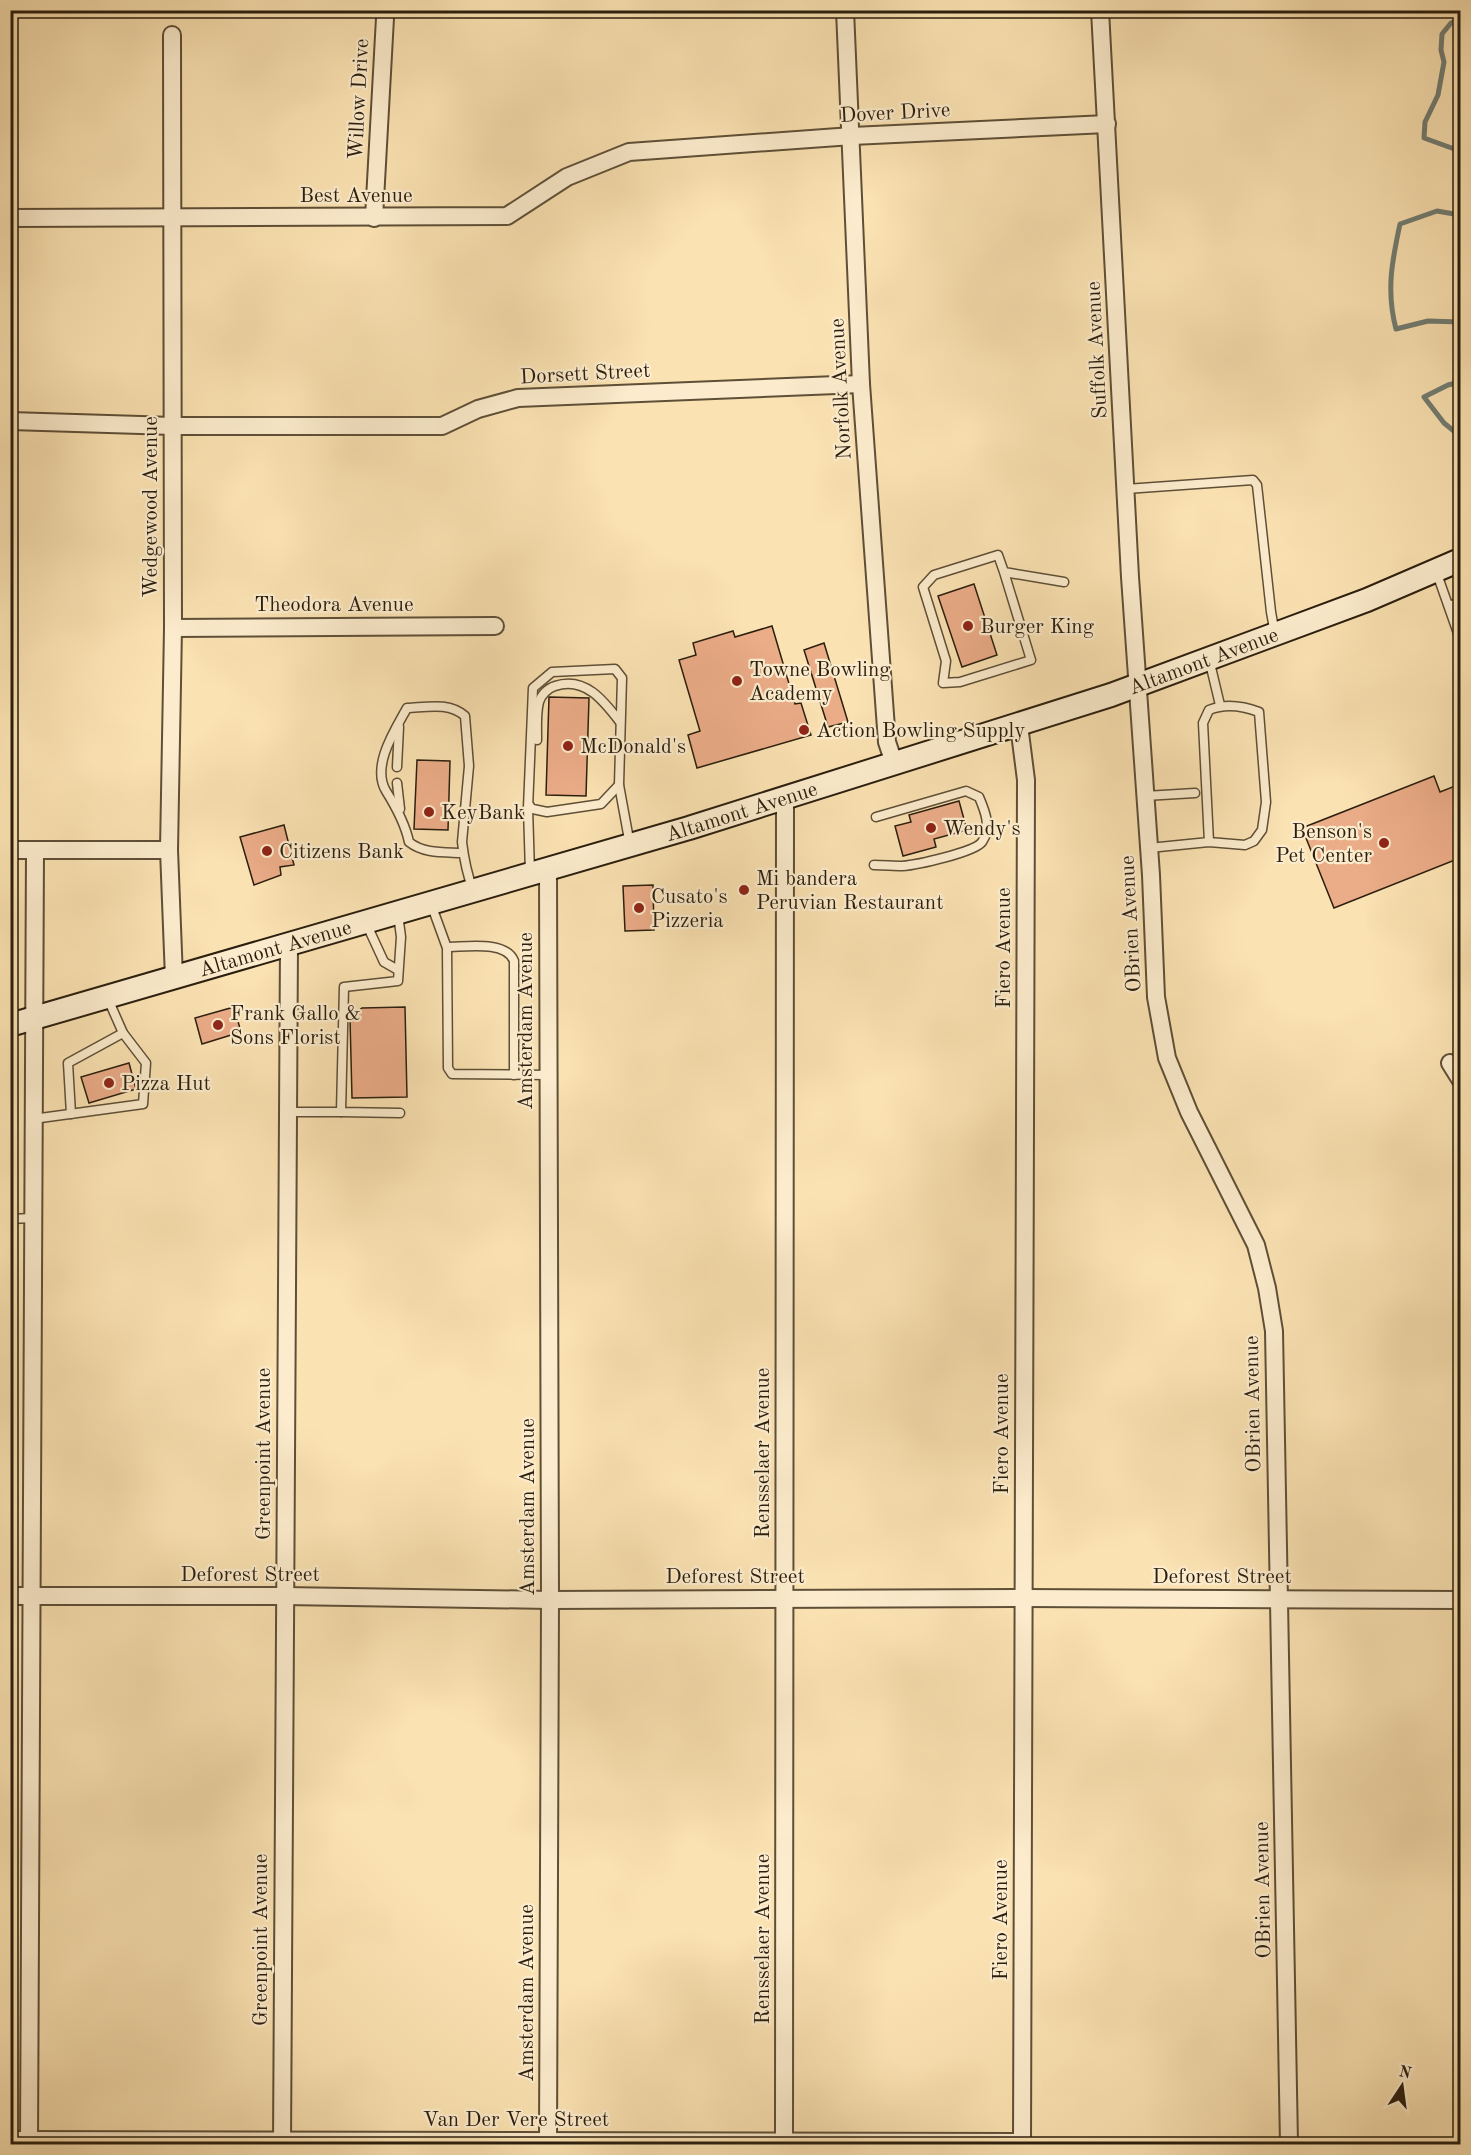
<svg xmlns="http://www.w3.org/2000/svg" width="1471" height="2155" font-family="'Old Standard TT',serif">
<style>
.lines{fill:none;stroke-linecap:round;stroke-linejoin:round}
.stream{stroke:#727d73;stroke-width:5}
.building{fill:#ebac88;stroke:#2a1e0e;stroke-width:1.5}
.lane-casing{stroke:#5e4f37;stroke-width:11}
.street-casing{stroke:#5e4f37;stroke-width:20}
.secondary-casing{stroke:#2a1e0e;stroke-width:26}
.lane{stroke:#fceccd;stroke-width:8}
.street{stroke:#fceccd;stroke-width:16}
.secondary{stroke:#fceccd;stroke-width:22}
.poi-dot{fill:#8f2418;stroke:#fceccd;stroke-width:2}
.labels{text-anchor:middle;stroke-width:4.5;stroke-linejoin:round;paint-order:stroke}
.street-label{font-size:21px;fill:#2a1e0e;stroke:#fceccd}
.poi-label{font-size:21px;fill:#2a1e0e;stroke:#fceccd;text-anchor:start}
</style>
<rect width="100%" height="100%" fill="#fbe2b2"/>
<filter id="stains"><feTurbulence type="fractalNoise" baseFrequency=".00333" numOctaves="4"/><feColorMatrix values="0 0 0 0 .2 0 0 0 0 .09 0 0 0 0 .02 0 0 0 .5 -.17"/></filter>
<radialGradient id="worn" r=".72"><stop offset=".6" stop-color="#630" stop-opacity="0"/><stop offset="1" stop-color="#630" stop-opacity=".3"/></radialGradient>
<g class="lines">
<g class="stream">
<polyline points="1460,19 1451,23 1442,34 1441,50 1444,62 1438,95 1425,122 1424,138 1460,151"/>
<path d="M 1460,215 L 1437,211 L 1400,224 C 1392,261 1386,291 1396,329 L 1428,321 L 1460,322"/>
<polyline points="1460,382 1448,385 1424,397 1444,423 1460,436"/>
</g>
</g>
<g class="building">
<polygon points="974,584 997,655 962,667 938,596"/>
<polygon points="772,626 795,704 801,703 811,735 697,768 688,735 700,731 679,660 696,655 693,643 733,631 735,637"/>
<polygon points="824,643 848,722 828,727 804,650"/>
<polygon points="549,697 589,698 586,796 546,795"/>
<polygon points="417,760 450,761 448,830 414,829"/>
<polygon points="1434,776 1440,792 1460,784 1460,858 1334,908 1302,828"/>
<polygon points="959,801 967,830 934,839 936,847 903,856 895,826 911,822 909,815"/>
<polygon points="284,825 294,865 280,867 281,875 254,885 240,837"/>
<polygon points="653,885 654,930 625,931 623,886"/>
<polygon points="234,1007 241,1032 202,1044 195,1018"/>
<polygon points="405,1007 407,1097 352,1098 350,1018 362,1008"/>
<polygon points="129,1063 136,1089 89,1103 81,1077"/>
</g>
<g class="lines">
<defs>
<g id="lane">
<polyline points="1126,489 1253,480 1257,485 1271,612 1275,634"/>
<polyline points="1436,571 1460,639"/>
<polyline points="1004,572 998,555 934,575 923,587 946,661 943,683 960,682 1031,660 1004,572 1064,582"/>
<polyline points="1449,606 1460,602"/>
<polyline points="1209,659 1220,705"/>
<path d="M 537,740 C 537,728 536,713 539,702 C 541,695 548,688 555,686 C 585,676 604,701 620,722"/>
<polyline points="397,767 399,727"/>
<polyline points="397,783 400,809"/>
<polyline points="1145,796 1195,793"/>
<polyline points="530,806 528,808 547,812 601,804 619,785"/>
<path d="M 1149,848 L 1209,842 L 1203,723 L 1209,710 C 1226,703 1243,706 1259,712 L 1266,802 L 1262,830 L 1254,841 L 1245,845 L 1209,842"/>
<path d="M 463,853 C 444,852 424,854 409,842 C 405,823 396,807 386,791 C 371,766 395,730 407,708 C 428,707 449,702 465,716 L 469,766 L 462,842 C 464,859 467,874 473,890"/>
<path d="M 874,865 C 884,865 893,866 902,866 C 917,865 975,852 982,842 C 992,828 985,811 979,797 L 966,791 L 876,817"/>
<polyline points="530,873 528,808 533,688 552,672 615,669 622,678 619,785 630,845"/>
<polyline points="431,904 447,948 448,1068 452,1074 548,1075"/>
<polyline points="398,914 401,937 398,981 344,987 341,1112 400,1113"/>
<polyline points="366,923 384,962 398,970"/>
<path d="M 447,947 C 465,947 506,940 514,961 L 514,1075"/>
<polyline points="288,1112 341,1112"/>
<polyline points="71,1114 68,1063 123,1033"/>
<polyline points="33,1119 143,1104 146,1063 123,1033 108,999"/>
<polyline points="10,1219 32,1218"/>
</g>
<g id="street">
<polyline points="845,10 861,384 887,742 894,763"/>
<polyline points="1100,10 1130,577 1151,875 1156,997 1167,1058 1189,1112 1256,1245 1267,1288 1274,1331 1289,2144"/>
<polyline points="172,35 173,628 169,850 174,978"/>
<polyline points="10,218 507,216 567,177 629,152 852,136 1107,124"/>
<polyline points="374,218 385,18"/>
<polyline points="10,421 173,426 442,426 478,409 518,398 861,384"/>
<polyline points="173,628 495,626"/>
<polyline points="1019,725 1026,780 1022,2144"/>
<polyline points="10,850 169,850"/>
<polyline points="548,869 550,1600 548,2144"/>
<polyline points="1450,1063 1460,1079"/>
<polyline points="10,1596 284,1596 550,1600 1023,1598 1460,1600"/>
<polyline points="10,2140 1022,2142"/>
<polyline points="29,2144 35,851"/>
<polyline points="282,2144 289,945"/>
<polyline points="784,2144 785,798"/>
</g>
<g id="secondary">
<path id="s1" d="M 10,1025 L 689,828 L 1111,695 L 1367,600 L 1460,560"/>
</g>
</defs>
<use href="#lane" class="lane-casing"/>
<use href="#street" class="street-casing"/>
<use href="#secondary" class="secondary-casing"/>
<use href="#lane" class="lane"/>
<use href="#street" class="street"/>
<use href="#secondary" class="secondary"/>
</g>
<g class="poi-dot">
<circle cx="968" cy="626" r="6"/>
<circle cx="737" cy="681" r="6"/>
<circle cx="804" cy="730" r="6"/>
<circle cx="568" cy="746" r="6"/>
<circle cx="429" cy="812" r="6"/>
<circle cx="931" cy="828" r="6"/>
<circle cx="1384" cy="843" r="6"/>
<circle cx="267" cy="851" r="6"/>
<circle cx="744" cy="890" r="6"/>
<circle cx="639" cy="908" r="6"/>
<circle cx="218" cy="1025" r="6"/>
<circle cx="109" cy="1083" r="6"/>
</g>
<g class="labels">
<g class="street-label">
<text transform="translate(358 99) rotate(-87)" y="7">Willow Drive</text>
<text transform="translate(895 112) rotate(-3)" y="7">Dover Drive</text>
<text x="356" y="202">Best Avenue</text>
<text transform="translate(1096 350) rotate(-93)" y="7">Suffolk Avenue</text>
<text transform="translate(585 373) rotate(-3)" y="7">Dorsett Street</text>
<text transform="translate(840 389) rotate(-93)" y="7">Norfolk Avenue</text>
<text transform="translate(150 507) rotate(-90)" y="7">Wedgewood Avenue</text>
<text x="334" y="611">Theodora Avenue</text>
<text dy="7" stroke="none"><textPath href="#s1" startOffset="1248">Altamont Avenue</textPath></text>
<text dy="7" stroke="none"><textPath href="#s1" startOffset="762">Altamont Avenue</textPath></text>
<text transform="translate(1130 924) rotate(-93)" y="7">OBrien Avenue</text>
<text transform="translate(1003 948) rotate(-90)" y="7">Fiero Avenue</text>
<text dy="7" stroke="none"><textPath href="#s1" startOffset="276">Altamont Avenue</textPath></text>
<text transform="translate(525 1021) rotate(-90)" y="7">Amsterdam Avenue</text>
<text transform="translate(1252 1404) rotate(-91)" y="7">OBrien Avenue</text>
<text transform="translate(1001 1434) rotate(-90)" y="7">Fiero Avenue</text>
<text transform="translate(762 1453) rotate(-90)" y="7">Rensselaer Avenue</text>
<text transform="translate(263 1454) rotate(-90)" y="7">Greenpoint Avenue</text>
<text transform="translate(527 1507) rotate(-90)" y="7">Amsterdam Avenue</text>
<text x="250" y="1581">Deforest Street</text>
<text x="735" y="1583">Deforest Street</text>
<text x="1222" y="1583">Deforest Street</text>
<text transform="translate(1262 1890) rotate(-91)" y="7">OBrien Avenue</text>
<text transform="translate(1000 1920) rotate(-90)" y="7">Fiero Avenue</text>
<text transform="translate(762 1939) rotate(-90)" y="7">Rensselaer Avenue</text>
<text transform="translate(260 1940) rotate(-90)" y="7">Greenpoint Avenue</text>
<text transform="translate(526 1993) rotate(-90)" y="7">Amsterdam Avenue</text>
<text x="516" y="2126">Van Der Vere Street</text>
</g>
<g class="poi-label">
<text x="980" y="633">Burger King</text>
<text x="749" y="676">Towne Bowling<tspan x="749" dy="24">Academy</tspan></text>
<text x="816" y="737">Action Bowling Supply</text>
<text x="580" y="753">McDonald's</text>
<text x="441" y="819">KeyBank</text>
<text x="943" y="835">Wendy's</text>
<text x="1372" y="838" text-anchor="end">Benson's<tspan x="1372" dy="24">Pet Center</tspan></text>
<text x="279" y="858">Citizens Bank</text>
<text x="756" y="885">Mi bandera<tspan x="756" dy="24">Peruvian Restaurant</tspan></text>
<text x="651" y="903">Cusato's<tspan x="651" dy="24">Pizzeria</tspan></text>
<text x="230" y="1020">Frank Gallo &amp;<tspan x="230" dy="24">Sons Florist</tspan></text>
<text x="121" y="1090">Pizza Hut</text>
</g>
</g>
<rect width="1471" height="2155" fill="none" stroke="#fbe2b2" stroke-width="36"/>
<rect x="12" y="12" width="1447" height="2131" fill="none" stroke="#2a1e0e" stroke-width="3"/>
<rect x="18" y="18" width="1435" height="2119" fill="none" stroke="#2a1e0e" stroke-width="1.5"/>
<g transform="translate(1402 2086) rotate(13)" stroke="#fceccd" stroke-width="4.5" paint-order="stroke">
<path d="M0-4.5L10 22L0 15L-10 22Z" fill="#2a1e0e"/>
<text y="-9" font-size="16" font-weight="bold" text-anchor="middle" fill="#2a1e0e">N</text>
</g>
<rect width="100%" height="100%" filter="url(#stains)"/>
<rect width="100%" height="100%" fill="url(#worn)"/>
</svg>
